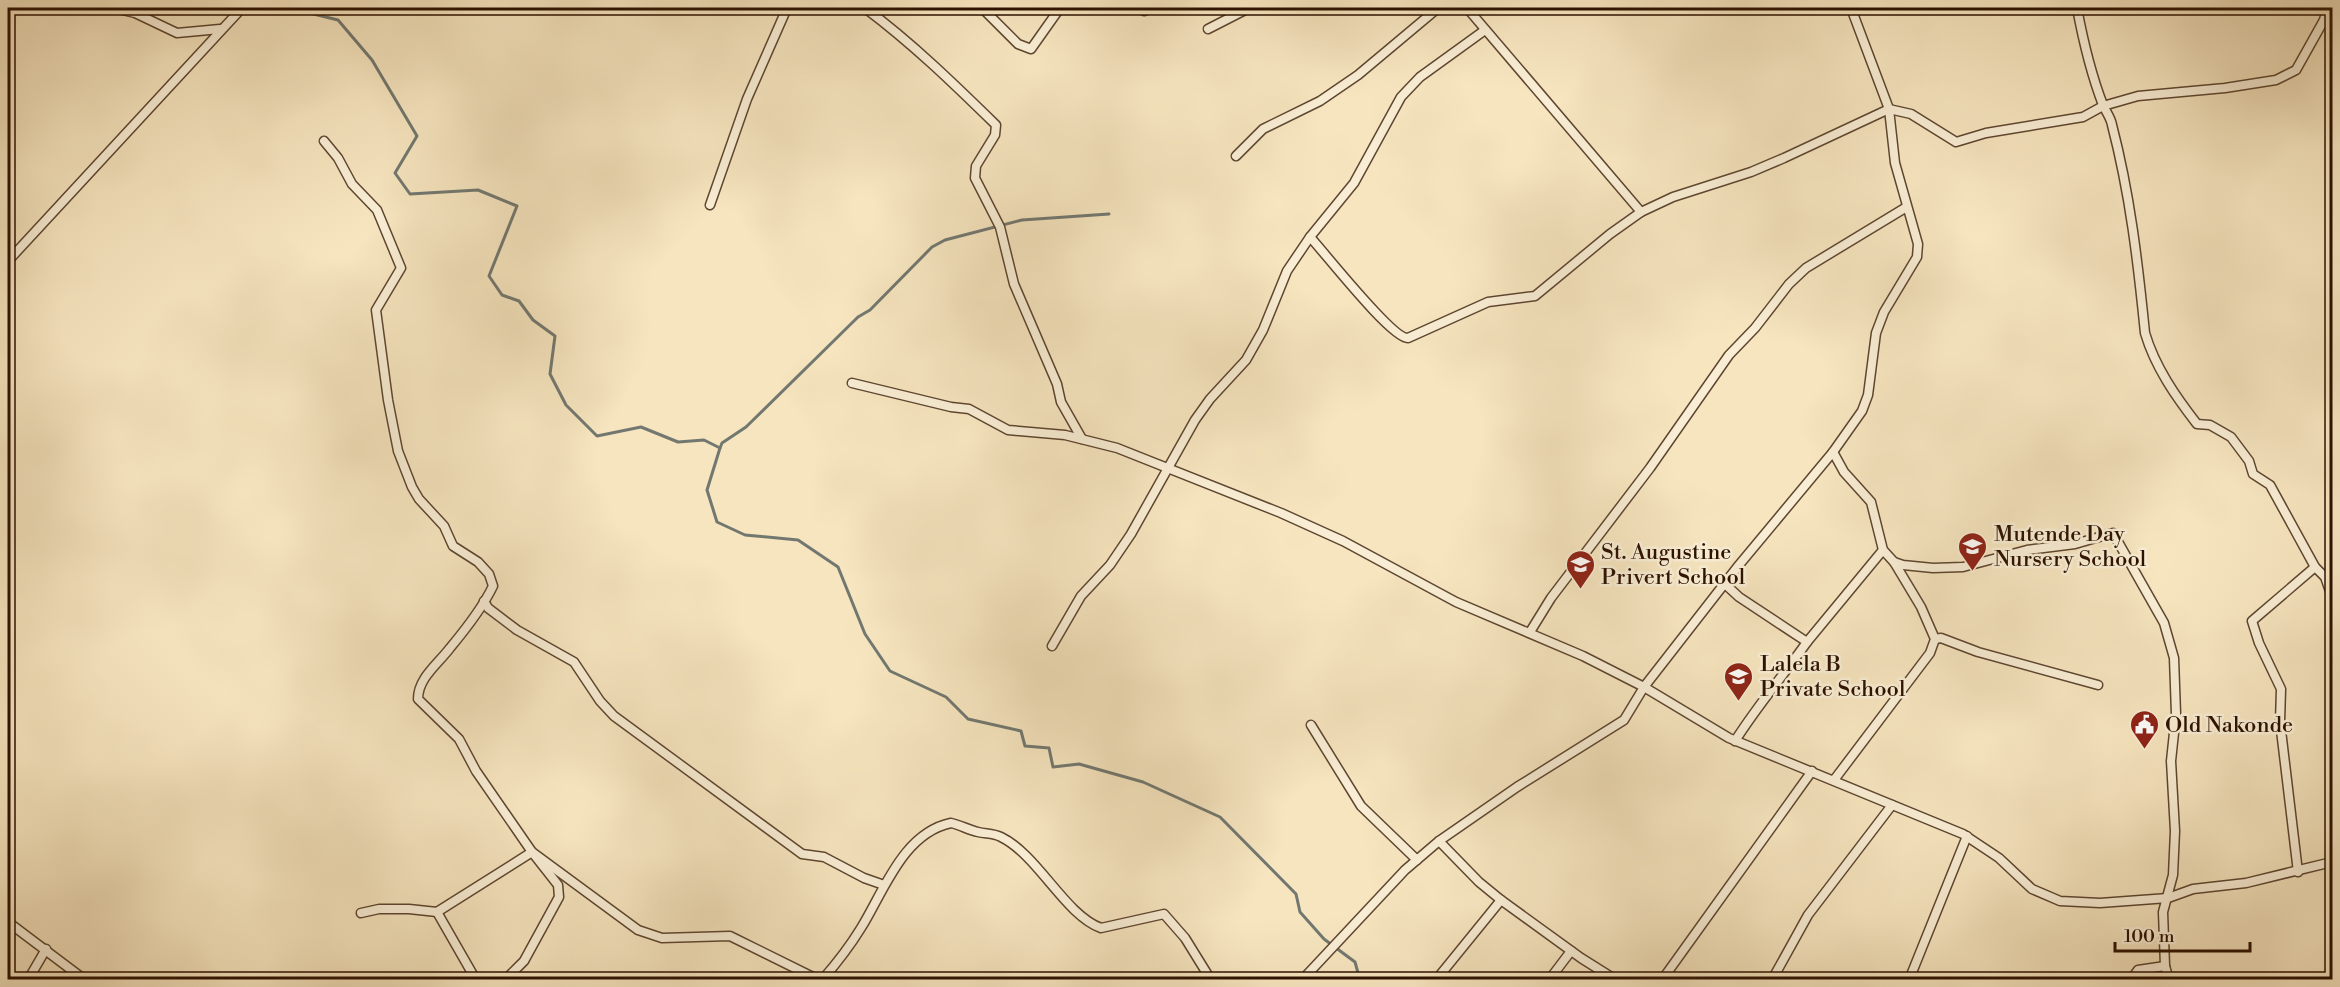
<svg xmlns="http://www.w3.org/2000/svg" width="2340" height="987" font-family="'Libre Bodoni',serif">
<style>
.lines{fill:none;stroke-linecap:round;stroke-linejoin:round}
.stream{stroke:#727870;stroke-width:3}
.minor-casing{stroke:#5e4630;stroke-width:11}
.minor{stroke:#f9eed5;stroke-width:8}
.labels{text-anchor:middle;stroke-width:5;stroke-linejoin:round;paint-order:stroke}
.poi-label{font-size:22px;fill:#2c1100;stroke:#f9eed5;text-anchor:start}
</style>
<rect width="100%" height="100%" fill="#f6e5bf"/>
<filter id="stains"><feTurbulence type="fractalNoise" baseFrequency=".00333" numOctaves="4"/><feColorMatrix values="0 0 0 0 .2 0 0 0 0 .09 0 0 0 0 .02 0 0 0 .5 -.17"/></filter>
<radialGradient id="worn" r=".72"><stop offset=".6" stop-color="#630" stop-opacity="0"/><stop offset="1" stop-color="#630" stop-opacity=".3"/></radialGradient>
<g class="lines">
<g class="stream">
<polyline points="289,8 338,20 372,60 417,136 395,173 410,194 478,190 517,206 489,276 502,295 519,301 533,320 555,336 550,374 566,405 597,436 641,427 678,442 704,440 720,448 707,490 717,522 745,535 798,540 838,567 865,634 890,671 946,697 968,719 1021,731 1025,746 1049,748 1053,767 1079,764 1143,782 1220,817 1296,894 1300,912 1324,939 1355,962 1360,980"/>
<polyline points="720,448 722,443 746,427 858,317 870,310 932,247 945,240 1022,220 1109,214"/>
</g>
<defs>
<g id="minor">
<polyline points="114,8 135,13 177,33 220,29"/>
<polyline points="573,8 574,8"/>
<path d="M 865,8 C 913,44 953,83 996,125 L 995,135 L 976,166 L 975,178 L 1000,227 L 1014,284 L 1057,384 L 1061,402 L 1082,439"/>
<polyline points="982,8 1018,44 1031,49 1060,8"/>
<polyline points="1139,8 1144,11 1152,8"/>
<polyline points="1467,8 1641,212"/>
<polyline points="1851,8 1889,109 1911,114 1956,142 1986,133 2083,117 2103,106 2138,96 2225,88 2276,80 2296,70 2324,20 2327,8"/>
<path d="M 2077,8 C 2083,40 2091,74 2103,105 C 2106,112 2111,118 2112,125 C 2130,194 2138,263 2145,333 C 2155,367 2176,397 2197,424 L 2210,425 L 2231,437 L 2249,461 L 2253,474 L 2270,485 L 2315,567 L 2325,577 L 2332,597"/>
<polyline points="1208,29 1249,8"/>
<path d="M 324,141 L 338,158 L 352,184 L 377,210 L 401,268 L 376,310 L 388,400 L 398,451 L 412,487 L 419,499 L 444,526 L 453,546 L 478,562 L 489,574 L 493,586 C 483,607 465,630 450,648 C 438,664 418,678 418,699 L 459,739 L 476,771 L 532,852 L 638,930 L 662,938 L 730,936 L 819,980"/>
<polyline points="1236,156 1263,129 1320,101 1358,75 1438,8"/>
<polyline points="710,205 747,99 787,8"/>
<polyline points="8,261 242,8"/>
<polyline points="852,383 951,407 969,409 1008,430 1065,435 1117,448 1281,513 1343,541 1456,602 1583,656 1644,687 1729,738 1963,834 1999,858 2032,889 2060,901 2100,903 2168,898 2193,889 2246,883 2332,862"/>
<polyline points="1833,452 1844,472 1871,502 1883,550 1894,562 1903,565 1933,568 1963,567 2027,550 2075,544 2113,533 2164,623 2174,658 2176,714 2171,761 2175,831 2173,875 2163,912 2165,966 2169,980"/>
<polyline points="1725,584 1739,597 1807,642 1883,550"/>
<polyline points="484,601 488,608 517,630 574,662 600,701 614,716 802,854 824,857 864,878 884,885"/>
<polyline points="1530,632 1551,598 1650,468 1729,355 1755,328 1789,284 1806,268 1905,208"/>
<polyline points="1935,639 1941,638 1978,652 2098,685"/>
<polyline points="1052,646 1081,596 1110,565 1131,534 1195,420 1210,399 1246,360 1263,330 1287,271 1310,237 1354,183 1401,97 1420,77 1485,30"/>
<polyline points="1311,725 1361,806 1417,860"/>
<path d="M 1735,741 C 1757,706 1783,676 1807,642"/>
<polyline points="1834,780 1930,653 1935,639 1921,607 1894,562"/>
<polyline points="1439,841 1479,882 1501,900 1581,958 1616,980"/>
<polyline points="2298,872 2280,722 2281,689 2259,643 2252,621 2315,567"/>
<polyline points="437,912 476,980"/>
<polyline points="361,913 379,909 409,909 437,912 532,852 558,885 559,897 524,961 505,980"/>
<polyline points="8,922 85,980"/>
<polyline points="28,980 46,949"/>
<path d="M 822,980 C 836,964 850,946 861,928 C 884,891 903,833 951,823 C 960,825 969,830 978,832 C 986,834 993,833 1001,837 C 1038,855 1065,915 1101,928 L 1164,914 L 1185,938 L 1211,980"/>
<path d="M 1302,980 L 1405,870 L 1439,841 L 1517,787 L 1624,720 L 1644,687 L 1739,565 L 1833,452 L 1862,411 L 1868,395 L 1876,333 L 1884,312 L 1917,257 L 1918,244 L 1895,163 L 1889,109 L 1784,158 L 1751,172 L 1673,197 L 1641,212 L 1610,234 L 1535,296 L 1488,302 L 1408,338 C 1392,339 1325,253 1310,237"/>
<polyline points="1436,980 1501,900"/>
<polyline points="1549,980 1571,951"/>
<polyline points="1662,980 1812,771"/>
<polyline points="1737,980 1755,980"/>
<polyline points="1772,980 1808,915 1892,805"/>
<polyline points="1909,980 1967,836"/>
<polyline points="2131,980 2138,970 2165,966"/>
</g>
</defs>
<use href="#minor" class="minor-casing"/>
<use href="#minor" class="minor"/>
</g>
<defs>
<symbol id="school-pin" viewBox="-11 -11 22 30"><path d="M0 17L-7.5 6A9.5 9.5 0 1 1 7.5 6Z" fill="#8f2418" stroke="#f9eed5"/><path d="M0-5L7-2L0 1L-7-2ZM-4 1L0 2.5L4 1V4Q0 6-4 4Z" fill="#fff"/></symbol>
<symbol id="civic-pin" viewBox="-11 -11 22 30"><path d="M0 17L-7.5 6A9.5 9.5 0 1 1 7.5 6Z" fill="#8f2418" stroke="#f9eed5"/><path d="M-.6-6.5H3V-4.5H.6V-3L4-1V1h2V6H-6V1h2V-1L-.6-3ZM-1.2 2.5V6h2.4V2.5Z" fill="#fff"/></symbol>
</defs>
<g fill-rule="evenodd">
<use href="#school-pin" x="1956" y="530" width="33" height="45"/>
<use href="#school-pin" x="1564" y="548" width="33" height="45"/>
<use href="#school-pin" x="1722" y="660" width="33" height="45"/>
<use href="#civic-pin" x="2128" y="708" width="33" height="45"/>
</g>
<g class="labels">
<g class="poi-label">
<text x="1994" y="541">Mutende Day<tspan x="1994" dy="25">Nursery School</tspan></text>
<text x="1601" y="559">St. Augustine<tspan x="1601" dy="25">Privert School</tspan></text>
<text x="1760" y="671">Lalela B<tspan x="1760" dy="25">Private School</tspan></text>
<text x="2165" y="732">Old Nakonde</text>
</g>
</g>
<rect width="2340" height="987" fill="none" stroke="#f6e5bf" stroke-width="30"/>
<rect x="9" y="9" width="2322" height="969" fill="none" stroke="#2c1100" stroke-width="3"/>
<rect x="15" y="15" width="2310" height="957" fill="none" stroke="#2c1100" stroke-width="1.5"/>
<path d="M2115 942v9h135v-9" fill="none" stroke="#2c1100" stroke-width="3"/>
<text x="2124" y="942" font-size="18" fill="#2c1100" stroke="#f9eed5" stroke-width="4.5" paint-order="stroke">100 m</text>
<rect width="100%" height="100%" filter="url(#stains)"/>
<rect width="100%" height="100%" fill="url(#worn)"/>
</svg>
